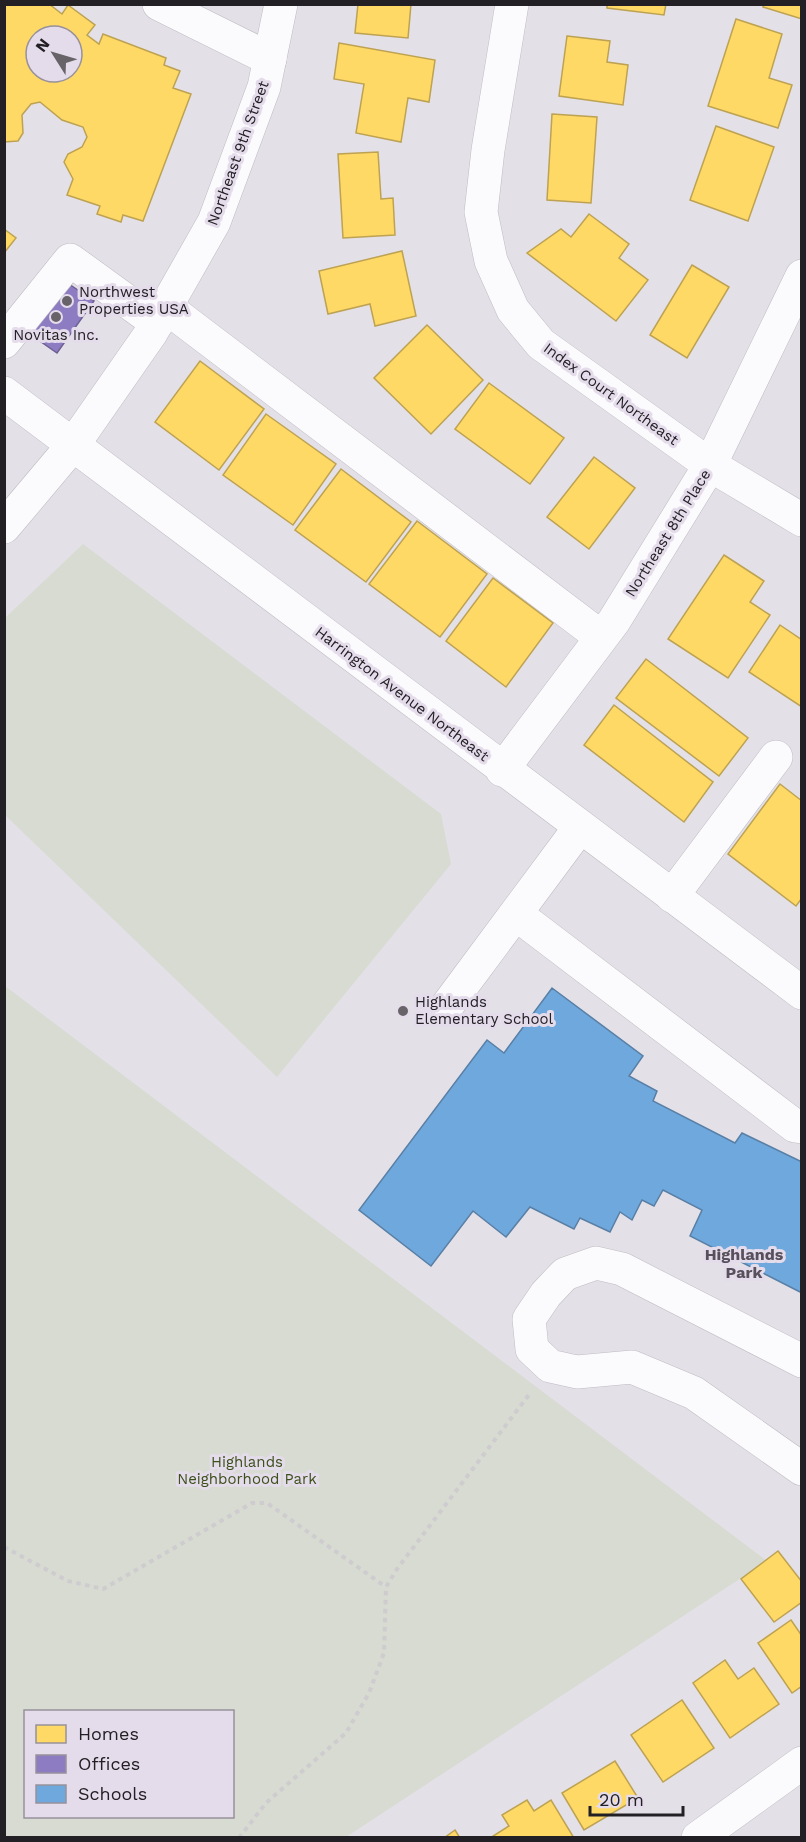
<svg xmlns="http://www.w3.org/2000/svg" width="806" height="1842" font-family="'Work Sans',sans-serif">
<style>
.green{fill:#d7dbd1;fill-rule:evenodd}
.homes{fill:#ffd966;stroke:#bda252;stroke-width:1.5;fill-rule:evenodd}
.offices{fill:#8e7cc3;stroke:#6e6094;stroke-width:1.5}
.schools{fill:#6fa8dc;stroke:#587fa5;stroke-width:1.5}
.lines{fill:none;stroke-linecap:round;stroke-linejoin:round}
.minor-casing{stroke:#bfbcc1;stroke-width:34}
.path{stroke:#cecccf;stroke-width:4;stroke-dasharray:4.5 4.5;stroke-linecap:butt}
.minor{stroke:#fbfafc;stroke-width:33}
.poi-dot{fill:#676369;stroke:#e5dceb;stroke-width:2}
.labels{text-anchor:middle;stroke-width:6;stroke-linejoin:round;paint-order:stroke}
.street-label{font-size:15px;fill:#232025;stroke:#e5dceb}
.poi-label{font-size:15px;fill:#232025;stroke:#e5dceb;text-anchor:start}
.park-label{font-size:15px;fill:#3c5019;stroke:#e5dceb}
.neighbourhood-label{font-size:16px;font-weight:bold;fill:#58505c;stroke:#e5dceb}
</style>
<rect width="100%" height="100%" fill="#e4e0e8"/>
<g class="green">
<polygon points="83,544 441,814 451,864 277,1077 5,815 5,618"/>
<path d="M 5,986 L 767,1561 L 346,1837 L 5,1837 ZM 26,1712 L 232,1712 L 232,1816 L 26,1816 Z"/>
</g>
<g class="homes">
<path d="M 4,4 L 49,4 L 62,14 L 68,5 L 95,25 L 87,35 L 99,44 L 103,34 L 166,58 L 164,65 L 180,71 L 173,88 L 191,94 L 143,221 L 123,215 L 121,222 L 97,214 L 100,206 L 67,195 L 73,179 L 64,162 L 68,154 L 82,147 L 87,137 L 83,127 L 62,120 L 40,102 L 31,104 L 22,115 L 23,133 L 18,141 L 4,142 ZM 36,36 L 72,36 L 72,72 L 36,72 Z"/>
<polygon points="358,4 411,4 408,38 355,33"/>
<polygon points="607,4 666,4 664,15 607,8"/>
<polygon points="764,4 802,4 802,19 763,7"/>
<polygon points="736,19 782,34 769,78 792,85 778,128 708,106"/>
<polygon points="567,36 610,41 607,62 628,65 623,105 559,96"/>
<polygon points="339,43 435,60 429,102 408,98 401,142 356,133 364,84 334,79"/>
<polygon points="552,114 597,117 591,203 547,200"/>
<polygon points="716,126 774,147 748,221 690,200"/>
<polygon points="378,152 381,199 393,198 395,235 343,238 338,154"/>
<polygon points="589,214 629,244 619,258 648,280 616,321 527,253 561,229 571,237"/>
<polygon points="4,229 16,238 4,253"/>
<polygon points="402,251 416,316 375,326 370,304 328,314 319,271"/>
<polygon points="692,265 729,287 687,358 650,335"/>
<polygon points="427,325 483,380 431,434 374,378"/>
<polygon points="200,361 264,409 219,470 155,422"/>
<polygon points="489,383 564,438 530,484 455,429"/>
<polygon points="266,414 336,464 293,525 223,475"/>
<polygon points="594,457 635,488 589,549 547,517"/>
<polygon points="341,469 411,522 366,582 295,530"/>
<polygon points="417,521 487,574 440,637 369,584"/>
<polygon points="724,555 764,581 750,602 770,615 728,678 668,639"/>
<polygon points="493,578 553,623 506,687 446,641"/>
<polygon points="780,625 802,640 802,707 749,672"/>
<polygon points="646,659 748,738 719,776 616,698"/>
<polygon points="614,705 713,782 684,822 584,745"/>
<polygon points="780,784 802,801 802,898 796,906 728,854"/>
<polygon points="778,1551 802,1582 802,1602 774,1622 741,1579"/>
<polygon points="791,1620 802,1636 802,1686 792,1693 758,1643"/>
<polygon points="725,1660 738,1679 754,1668 779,1704 730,1738 693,1683"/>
<polygon points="682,1700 714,1748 663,1782 631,1735"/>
<polygon points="615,1761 638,1798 584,1830 562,1793"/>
<polygon points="527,1800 534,1811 551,1800 574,1838 490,1838 509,1826 502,1815"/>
<polygon points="455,1830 460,1838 444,1838"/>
</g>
<polygon class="offices" points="63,280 94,301 57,353 27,332"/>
<polygon class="schools" points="552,988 643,1056 629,1076 657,1091 653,1101 735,1143 742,1133 802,1162 802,1293 690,1236 702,1210 663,1190 654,1206 642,1200 632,1220 620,1212 610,1232 580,1218 574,1229 530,1207 506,1237 473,1211 431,1266 359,1210 487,1040 504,1053"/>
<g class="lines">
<defs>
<g id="minor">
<polyline points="159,4 270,59"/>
<polyline points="512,4 488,150 481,212 491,261 513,310 541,344 710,465 802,520"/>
<polyline points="166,307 601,637"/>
<polyline points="4,342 70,260 157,323"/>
<polyline points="4,393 802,993"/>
<polyline points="4,527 73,445 151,333 214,222 264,87 281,4"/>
<polyline points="502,770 614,621 710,465 802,276"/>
<polyline points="672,896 776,757"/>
<polyline points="516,914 795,1126 802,1127"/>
<polyline points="447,1006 580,827"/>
<polyline points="802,1361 622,1269 596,1263 565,1274 546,1294 529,1319 532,1349 550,1366 577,1372 632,1367 694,1393 802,1469"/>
<polyline points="698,1838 802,1763"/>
</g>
</defs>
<use href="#minor" class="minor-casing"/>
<g class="path">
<polyline points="4,1547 68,1581 103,1589 252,1503 267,1503 386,1587"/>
<polyline points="239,1838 266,1803 346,1733 369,1693 384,1653 386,1587 397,1569 531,1392"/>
</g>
<use href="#minor" class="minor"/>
</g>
<g class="poi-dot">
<circle cx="67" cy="301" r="6"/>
<circle cx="56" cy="317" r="6"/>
<circle cx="403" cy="1011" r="6"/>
</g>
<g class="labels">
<g class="street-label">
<text transform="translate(238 153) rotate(-70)" y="5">Northeast 9th Street</text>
<text transform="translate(611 394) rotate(36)" y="5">Index Court Northeast</text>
<text transform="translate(668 533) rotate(-58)" y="5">Northeast 8th Place</text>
<text transform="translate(402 694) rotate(37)" y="5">Harrington Avenue Northeast</text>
</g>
<g class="poi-label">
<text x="79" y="297">Northwest<tspan x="79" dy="17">Properties USA</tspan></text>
<text x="56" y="340" text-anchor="middle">Novitas Inc.</text>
<text x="415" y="1007">Highlands<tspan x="415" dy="17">Elementary School</tspan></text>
</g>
<g class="park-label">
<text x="247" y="1467">Highlands<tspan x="247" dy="17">Neighborhood Park</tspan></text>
</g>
<g class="neighbourhood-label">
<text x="744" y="1260">Highlands<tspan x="744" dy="18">Park</tspan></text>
</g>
</g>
<rect width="806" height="1842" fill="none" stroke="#232025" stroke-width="12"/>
<rect x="24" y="1710" width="210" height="108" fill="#e5dceb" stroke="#97919c" stroke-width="1.5"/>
<rect x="36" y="1725" width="30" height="18" fill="#ffd966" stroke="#97919c" stroke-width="1.5"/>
<text x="78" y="1740" font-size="18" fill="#232025">Homes</text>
<rect x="36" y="1755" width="30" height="18" fill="#8e7cc3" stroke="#97919c" stroke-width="1.5"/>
<text x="78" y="1770" font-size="18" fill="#232025">Offices</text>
<rect x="36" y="1785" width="30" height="18" fill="#6fa8dc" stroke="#97919c" stroke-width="1.5"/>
<text x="78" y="1800" font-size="18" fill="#232025">Schools</text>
<g transform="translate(54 54) rotate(307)"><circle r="28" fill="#e5dceb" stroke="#97919c" stroke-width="1.5"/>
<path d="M0-4.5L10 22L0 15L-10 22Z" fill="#676369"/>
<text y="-9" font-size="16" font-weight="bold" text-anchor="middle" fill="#232025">N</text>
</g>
<path d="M590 1806v9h93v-9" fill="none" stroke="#232025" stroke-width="3"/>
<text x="599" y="1806" font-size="18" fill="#232025" stroke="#e5dceb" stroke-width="4.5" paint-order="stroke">20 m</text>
</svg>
